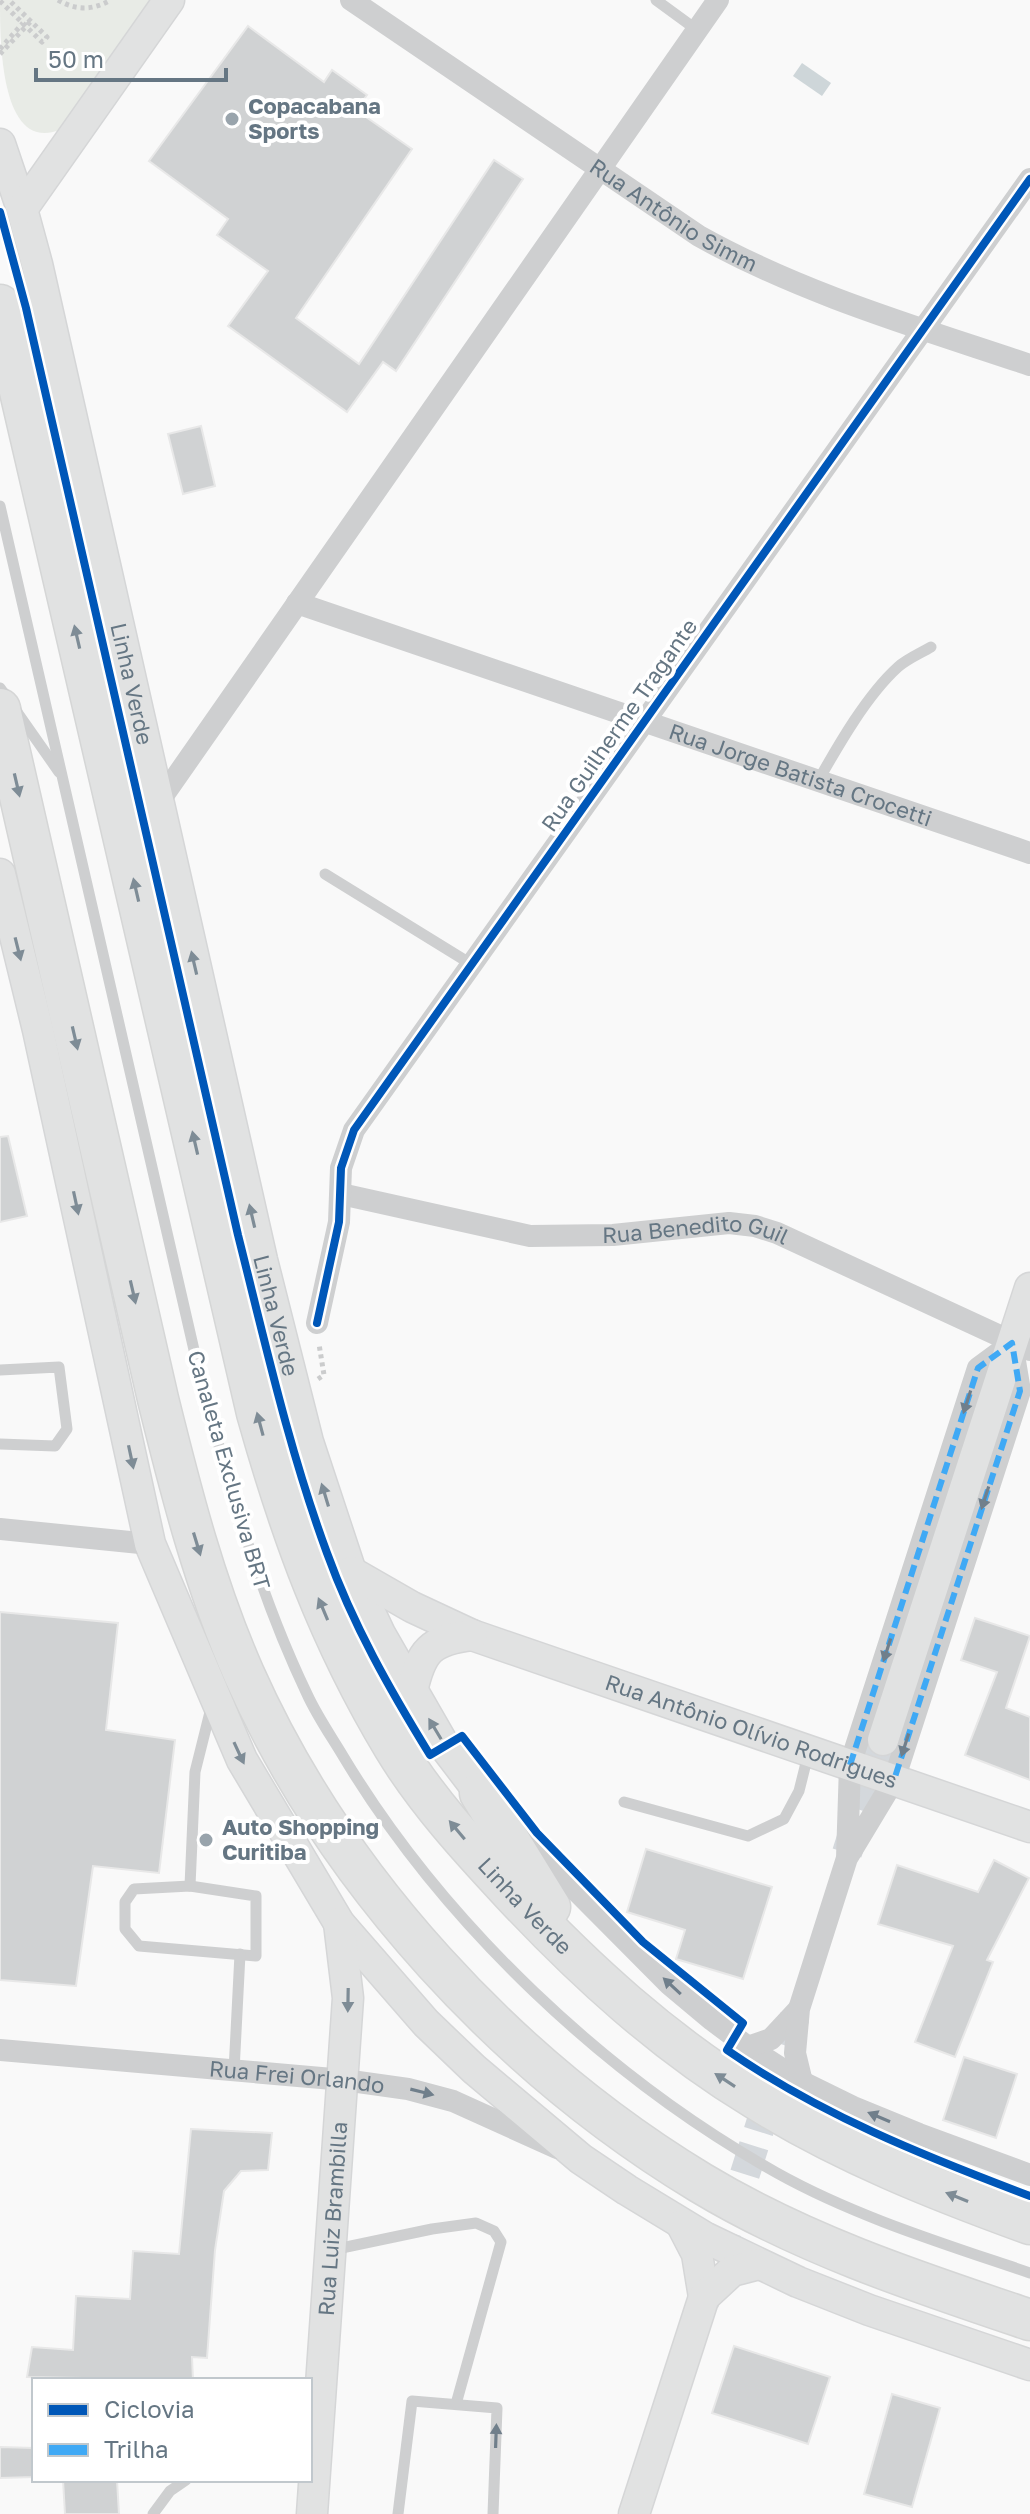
<svg xmlns="http://www.w3.org/2000/svg" width="1030" height="2514" font-family="'Golos Text',sans-serif">
<style>
.green{fill:#e8ebe6}
.water{fill:#ced6d9}
.building{fill:#d0d2d3;stroke:#e8e8e8;stroke-width:2}
.lines{fill:none;stroke-linecap:round;stroke-linejoin:round}
.secondary-tunnel{stroke:#d4d8dc;stroke-width:30;stroke-dasharray:30 15;stroke-linecap:butt}
.secondary-casing{stroke:#d5d6d7;stroke-width:33}
.highway-casing{stroke:#d5d6d6;stroke-width:43}
.path{stroke:#cbcccd;stroke-width:5;stroke-dasharray:4 4;stroke-linecap:butt}
.lane{stroke:#cecfd0;stroke-width:11}
.street{stroke:#cecfd0;stroke-width:22}
.secondary{stroke:#e1e2e2;stroke-width:30}
.highway{stroke:#e1e2e2;stroke-width:40}
.path-bridge{stroke:#cbcccd;stroke-width:5;stroke-dasharray:4 4;stroke-linecap:butt}
.quiet{stroke:#3fa9f5;stroke-width:6;stroke-dasharray:12 6;stroke-linecap:butt}
.cycleway-casing{stroke:#fff;stroke-width:13}
.cycleway{stroke:#0057b8;stroke-width:8}
.oneway{fill:#7e8c96}
.oneway2{fill:#707f8b}
.poi-dot{fill:#99a4ac;stroke:#fff;stroke-width:3}
.labels{text-anchor:middle;stroke-width:8;stroke-linejoin:round;paint-order:stroke}
.poi-label{font-size:22px;font-weight:bold;fill:#657683;stroke:#fff;text-anchor:start}
.street-label{font-size:22px;fill:#657683;stroke:#fff}
</style>
<rect width="100%" height="100%" fill="#f9f9f9"/>
<path class="green" d="M 0,0 L 156,0 L 62,129 C 0,156 0,42 0,0 Z"/>
<polygon class="water" points="802,63 831,83 822,96 793,76"/>
<g class="building">
<polygon points="248,26 324,82 332,70 367,95 356,110 412,149 296,318 359,364 494,160 523,179 396,371 383,362 347,412 228,326 268,271 217,235 228,219 149,161"/>
<polygon points="201,426 215,486 183,494 168,434"/>
<polygon points="8,1136 27,1216 0,1222 0,1137"/>
<polygon points="0,1612 118,1623 106,1730 175,1740 159,1873 93,1866 76,1986 0,1980"/>
<polygon points="975,1618 1030,1636 1006,1708 1030,1717 1030,1780 965,1755 997,1672 961,1660"/>
<polygon points="646,1849 772,1887 743,1979 676,1959 685,1930 627,1912"/>
<polygon points="994,1860 1029,1878 987,1960 993,1962 955,2057 915,2042 953,1946 878,1924 897,1865 978,1892"/>
<polygon points="964,2057 1017,2074 996,2138 943,2120"/>
<polygon points="191,2129 272,2133 268,2170 241,2171 224,2191 215,2250 207,2358 192,2357 193,2380 27,2377 32,2347 73,2350 76,2296 130,2299 133,2251 179,2254"/>
<polygon points="734,2346 830,2377 808,2444 712,2413"/>
<polygon points="892,2394 940,2408 912,2507 864,2494"/>
<polygon points="0,2447 34,2448 34,2477 0,2478"/>
<polygon points="63,2480 117,2480 119,2514 65,2514"/>
</g>
<g class="lines">
<g class="secondary-tunnel">
<polyline points="847,1853 883,1740"/>
<polyline points="704,2303 796,2013"/>
</g>
<defs>
<g id="secondary">
<path id="s5" d="M 0,144 L 22,209 L 37,264 L 262,1260 L 308,1442 L 351,1572 L 380,1634 L 445,1747 L 480,1793"/>
<polyline points="22,209 169,0"/>
<polyline points="0,874 38,1030 150,1544 242,1760 339,1923 426,2023 474,2069 581,2159 627,2190 706,2238 798,2282 869,2310 1030,2365"/>
<path id="s6" d="M 351,1572 L 412,1607 L 472,1635 L 1030,1827"/>
<path d="M 412,1691 C 421,1651 430,1640 472,1635"/>
<polyline points="883,1740 1030,1288"/>
<polyline points="682,2225 697,2254 704,2297"/>
<path id="s7" d="M 312,2514 L 348,1998 L 339,1923"/>
<polyline points="634,2514 704,2297 732,2271 759,2264"/>
</g>
<g id="highway">
<path id="s8" d="M 0,305 L 257,1413 C 291,1534 329,1639 394,1747 C 426,1800 470,1848 512,1893 C 585,1971 664,2043 756,2099 C 841,2152 936,2190 1030,2224"/>
<path d="M 0,709 L 158,1399 C 181,1492 205,1586 244,1674 C 336,1881 508,2066 701,2183 C 804,2245 917,2282 1030,2320"/>
<polyline points="480,1793 550,1907"/>
</g>
</defs>
<use href="#secondary" class="secondary-casing"/>
<use href="#highway" class="highway-casing"/>
<g class="path">
<path d="M 58,0 C 77,11 93,10 111,0"/>
<polyline points="0,1 42,42 47,37 9,0"/>
<polyline points="0,49 23,23"/>
<polyline points="318,1379 324,1375 319,1344"/>
</g>
<g class="lane">
<polyline points="656,0 697,30"/>
<path d="M 0,506 L 200,1376 C 229,1485 258,1592 307,1694 C 317,1716 331,1736 343,1756 C 444,1924 606,2077 777,2173 C 856,2217 945,2244 1030,2273"/>
<polyline points="0,688 59,772"/>
<path d="M 818,781 C 839,744 867,695 898,667 C 907,659 921,653 931,647"/>
<polyline points="325,874 471,964"/>
<polyline points="0,1370 59,1367 67,1429 55,1446 0,1444"/>
<polyline points="624,1802 748,1836 784,1819 799,1791 809,1751"/>
<polygon points="190,1886 256,1896 256,1956 139,1946 125,1929 125,1902 134,1889"/>
<polyline points="190,1886 195,1772 212,1704"/>
<polyline points="234,2071 240,1954"/>
<polyline points="332,2250 432,2229 476,2223 494,2231 501,2242 456,2404"/>
<polyline points="153,2514 170,2491 186,2480"/>
<polyline points="398,2514 412,2401 497,2408 493,2514"/>
</g>
<g class="street">
<path id="s1" d="M 351,0 L 699,236 C 803,294 917,327 1030,365"/>
<path id="s2" d="M 297,603 L 1030,853"/>
<polyline points="158,803 718,0"/>
<path id="s3" d="M 341,1194 L 530,1236 L 613,1235 L 729,1223 L 755,1226 L 777,1233 L 1030,1350"/>
<polyline points="317,1323 339,1222 341,1168 354,1130 1030,179"/>
<polyline points="0,1529 150,1544"/>
<polyline points="523,1837 669,1984 712,2020 748,2047 802,2082 853,2107 919,2134 1030,2175"/>
<polyline points="748,2047 771,2039 798,2010"/>
<path id="s4" d="M 0,2050 L 344,2080 L 408,2089 L 453,2101 L 557,2148"/>
<polyline points="802,2082 795,2053 799,2009 847,1858 894,1780 1020,1391 1012,1343 978,1368 850,1765 847,1858"/>
</g>
<use href="#secondary" class="secondary"/>
<use href="#highway" class="highway"/>
<polyline class="path-bridge" points="0,54 31,21"/>
<polyline class="quiet" points="850,1765 978,1368 1012,1343 1020,1391 894,1780"/>
<defs>
<g id="cycleway">
<path d="M 0,212 L 26,308 L 238,1235 C 265,1342 289,1450 327,1553 C 353,1625 390,1690 430,1755 L 462,1736 L 537,1833 L 643,1942 L 743,2023 L 727,2050 C 821,2115 924,2156 1030,2196"/>
<polyline points="317,1323 339,1222 341,1168 354,1130 1030,179"/>
</g>
</defs>
<use href="#cycleway" class="cycleway-casing"/>
<use href="#cycleway" class="cycleway"/>
</g>
<defs><path id="oneway-solid" d="M-6-.8H1V-3.2L6.5 0L1 3.2V.8H-6Z" transform="scale(2)"/></defs>
<g class="oneway">
<use href="#oneway-solid" transform="translate(77 637) rotate(-103)"/>
<use href="#oneway-solid" transform="translate(17 785) rotate(77)"/>
<use href="#oneway-solid" transform="translate(136 890) rotate(-103)"/>
<use href="#oneway-solid" transform="translate(18 949) rotate(76)"/>
<use href="#oneway-solid" transform="translate(194 963) rotate(-103)"/>
<use href="#oneway-solid" transform="translate(75 1038) rotate(77)"/>
<use href="#oneway-solid" transform="translate(195 1143) rotate(-103)"/>
<use href="#oneway-solid" transform="translate(76 1203) rotate(78)"/>
<use href="#oneway-solid" transform="translate(252 1216) rotate(-103)"/>
<use href="#oneway-solid" transform="translate(133 1292) rotate(77)"/>
<use href="#oneway-solid" transform="translate(260 1424) rotate(-105)"/>
<use href="#oneway-solid" transform="translate(131 1457) rotate(78)"/>
<use href="#oneway-solid" transform="translate(325 1495) rotate(-107)"/>
<use href="#oneway-solid" transform="translate(197 1544) rotate(73)"/>
<use href="#oneway-solid" transform="translate(323 1609) rotate(-113)"/>
<use href="#oneway-solid" transform="translate(435 1729) rotate(-121)"/>
<use href="#oneway-solid" transform="translate(239 1753) rotate(65)"/>
<use href="#oneway-solid" transform="translate(457 1830) rotate(-130)"/>
<use href="#oneway-solid" transform="translate(348 2000) rotate(91)"/>
<use href="#oneway-solid" transform="translate(725 2080) rotate(-147)"/>
<use href="#oneway-solid" transform="translate(957 2197) rotate(-158)"/>
</g>
<g class="oneway2">
<use href="#oneway-solid" transform="translate(967 1402) rotate(108)"/>
<use href="#oneway-solid" transform="translate(985 1498) rotate(108)"/>
<use href="#oneway-solid" transform="translate(887 1650) rotate(108)"/>
<use href="#oneway-solid" transform="translate(905 1745) rotate(108)"/>
<use href="#oneway-solid" transform="translate(672 1986) rotate(-137)"/>
<use href="#oneway-solid" transform="translate(422 2092) rotate(14)"/>
<use href="#oneway-solid" transform="translate(879 2117) rotate(-157)"/>
<use href="#oneway-solid" transform="translate(496 2436) rotate(-88)"/>
</g>
<g class="poi-dot">
<circle cx="232" cy="119" r="8"/>
<circle cx="206" cy="1840" r="8"/>
</g>
<g class="labels">
<g class="poi-label">
<text x="248" y="114">Copacabana<tspan x="248" dy="25">Sports</tspan></text>
<text x="222" y="1835">Auto Shopping<tspan x="222" dy="25">Curitiba</tspan></text>
</g>
<g class="street-label">
<text dy="8" stroke="none"><textPath href="#s1" startOffset="388">Rua Antônio Simm</textPath></text>
<text dy="8" stroke="none"><textPath href="#s5" startOffset="556">Linha Verde</textPath></text>
<text transform="translate(619 725) rotate(-55)" y="8">Rua Guilherme Tragante</text>
<text dy="8" stroke="none"><textPath href="#s2" startOffset="532">Rua Jorge Batista Crocetti</textPath></text>
<text dy="8" stroke="none"><textPath href="#s3" startOffset="360">Rua Benedito Guil</textPath></text>
<text dy="8" stroke="none"><textPath href="#s5" startOffset="1204">Linha Verde</textPath></text>
<text transform="translate(229 1470) rotate(74)" y="8">Canaleta Exclusiva BRT</text>
<text dy="8" stroke="none"><textPath href="#s6" startOffset="432">Rua Antônio Olívio Rodrigues</textPath></text>
<text dy="8" stroke="none"><textPath href="#s8" startOffset="1706">Linha Verde</textPath></text>
<text dy="8" stroke="none"><textPath href="#s4" startOffset="298">Rua Frei Orlando</textPath></text>
<text dy="8" stroke="none"><textPath href="#s7" startOffset="296">Rua Luiz Brambilla</textPath></text>
</g>
</g>
<rect x="32" y="2378" width="280" height="104" fill="#ffffff" stroke="#c1c8cd" stroke-width="2"/>
<rect x="48" y="2404" width="40" height="12" fill="#0057b8" stroke="#c1c8cd" stroke-width="2"/>
<text x="104" y="2418" font-size="24" fill="#657683">Ciclovia</text>
<rect x="48" y="2444" width="40" height="12" fill="#3fa9f5" stroke="#c1c8cd" stroke-width="2"/>
<text x="104" y="2458" font-size="24" fill="#657683">Trilha</text>
<path d="M36 68v12h190v-12" fill="none" stroke="#657683" stroke-width="4"/>
<text x="48" y="68" font-size="24" fill="#657683" stroke="#ffffff" stroke-width="6" paint-order="stroke">50 m</text>
</svg>
